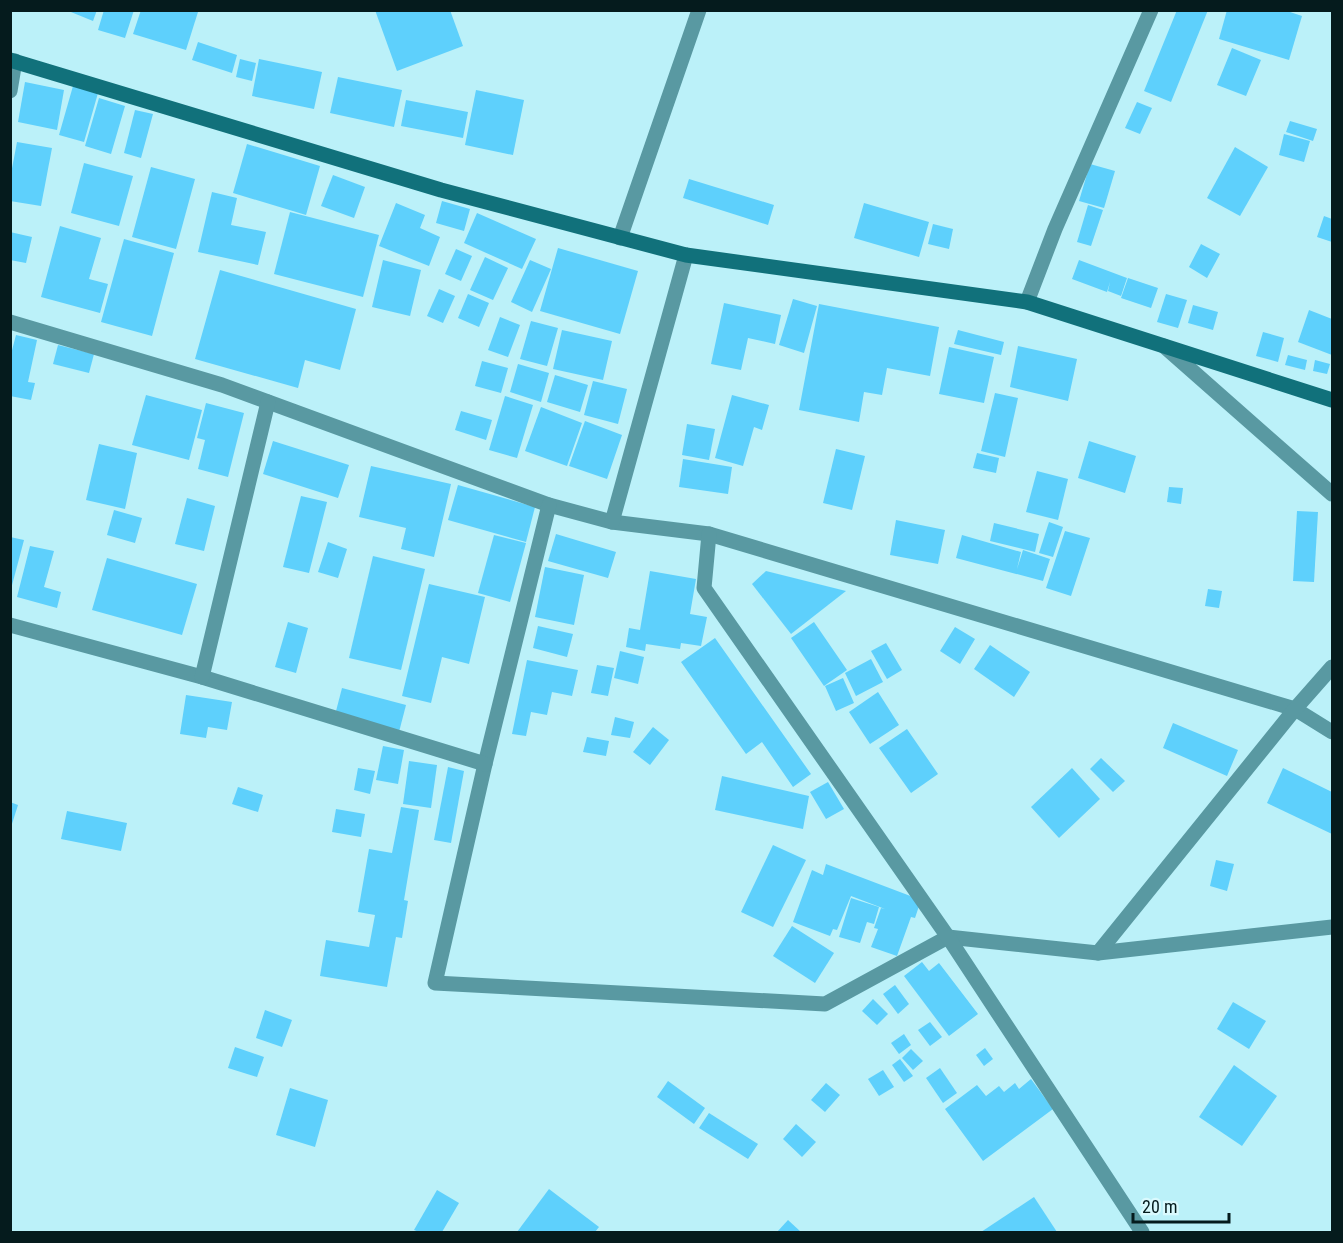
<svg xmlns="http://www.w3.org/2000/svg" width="1343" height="1243" font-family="'Roboto Condensed',sans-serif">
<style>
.building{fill:#5ed0fc}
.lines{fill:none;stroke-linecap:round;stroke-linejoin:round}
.street{stroke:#5999a2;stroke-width:15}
.secondary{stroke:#11717b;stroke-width:15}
</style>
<rect width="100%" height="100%" fill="#bbf1f9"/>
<g class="building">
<polygon points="66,10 97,10 93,21"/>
<polygon points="104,10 134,10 125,38 98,30"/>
<polygon points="141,10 198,12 186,50 133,34"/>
<polygon points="375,10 450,10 463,46 397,71"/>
<polygon points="1177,10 1208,10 1171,102 1144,91"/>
<polygon points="1227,10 1284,10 1302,16 1289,60 1219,39"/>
<polygon points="198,42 237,55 232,73 192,60"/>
<polygon points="1232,48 1261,60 1246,96 1217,85"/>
<polygon points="240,59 256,63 252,81 236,77"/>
<polygon points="259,59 322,72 314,109 252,96"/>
<polygon points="338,77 402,90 394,127 330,113"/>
<polygon points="25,82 64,90 57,130 18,122"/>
<polygon points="73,86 98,93 84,142 59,135"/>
<polygon points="476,90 524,100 513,155 465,145"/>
<polygon points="99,98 125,106 111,154 85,146"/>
<polygon points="406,100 468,112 463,138 401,126"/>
<polygon points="1137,102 1152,108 1140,134 1125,128"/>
<polygon points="135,110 153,114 141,158 124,153"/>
<polygon points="1290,121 1317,129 1313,141 1286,132"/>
<polygon points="1284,134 1310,141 1304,162 1279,155"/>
<polygon points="17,142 52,148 41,206 10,201 10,179"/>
<polygon points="247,144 320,166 306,215 233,193"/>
<polygon points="1235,147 1268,167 1240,216 1207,198"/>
<polygon points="84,163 133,176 119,226 71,213"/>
<polygon points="1090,164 1115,171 1104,208 1079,201"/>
<polygon points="151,167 195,179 176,249 132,237"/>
<polygon points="333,175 365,187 354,218 321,206"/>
<polygon points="689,179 774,205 768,225 683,198"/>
<polygon points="212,192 237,198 231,225 266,232 258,265 198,252"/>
<polygon points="442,201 470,209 464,231 436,223"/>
<polygon points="396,203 425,215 420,228 440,237 429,266 379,246"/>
<polygon points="864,203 929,222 919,257 854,238"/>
<polygon points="1088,205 1103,210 1091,246 1077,242"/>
<polygon points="290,212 379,235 363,297 274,274"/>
<polygon points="477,213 536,239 522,269 464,243"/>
<polygon points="1324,216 1332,219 1332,242 1317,237"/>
<polygon points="933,224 953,229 949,249 928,244"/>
<polygon points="60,226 101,238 89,279 108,284 100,313 41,297"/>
<polygon points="10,232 32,237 26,263 10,260"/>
<polygon points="124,239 174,253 152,336 101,322"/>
<polygon points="1201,244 1220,254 1207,278 1189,267"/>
<polygon points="558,248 638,271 620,334 540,311"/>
<polygon points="456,249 472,256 461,281 445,274"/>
<polygon points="485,257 508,268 493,300 470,290"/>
<polygon points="383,260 421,270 410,316 372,307"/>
<polygon points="530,260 551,269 532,312 511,302"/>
<polygon points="1079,260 1127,278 1121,296 1108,291 1110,282 1107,292 1072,279"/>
<polygon points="220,270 356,309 340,370 305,360 298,388 195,359"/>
<polygon points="1128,278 1158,288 1151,308 1121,298"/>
<polygon points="439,289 455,296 443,323 427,316"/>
<polygon points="468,294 489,303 479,327 458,318"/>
<polygon points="1166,294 1187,300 1178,328 1157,322"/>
<polygon points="793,299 817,306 804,353 779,345"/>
<polygon points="724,303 781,315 775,344 748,338 741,370 711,364"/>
<polygon points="819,304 939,327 930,376 887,368 882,395 864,392 859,422 799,410"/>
<polygon points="1193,305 1218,312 1213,330 1188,323"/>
<polygon points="1309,310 1332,319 1332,355 1298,342"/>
<polygon points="500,317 520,325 508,357 488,350"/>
<polygon points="531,321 558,328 547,366 520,359"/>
<polygon points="562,330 612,341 603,380 553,369"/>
<polygon points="958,330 1004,342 1001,355 954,344"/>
<polygon points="1263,332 1284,338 1278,362 1256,356"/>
<polygon points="16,335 37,340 28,382 35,383 31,400 10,396 10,358"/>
<polygon points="58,345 94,354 89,373 53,364"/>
<polygon points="1018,346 1077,359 1068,401 1010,387"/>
<polygon points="949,347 994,357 984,403 939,394"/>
<polygon points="1288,355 1307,360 1305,370 1285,365"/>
<polygon points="1315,360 1330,364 1327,374 1313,371"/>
<polygon points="482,361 508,368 501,393 475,386"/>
<polygon points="518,364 549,373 541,402 510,392"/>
<polygon points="555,375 588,385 580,412 547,402"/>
<polygon points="593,381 627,389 618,424 584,415"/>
<polygon points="995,393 1018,398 1005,457 981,451"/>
<polygon points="146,395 202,410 189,460 132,445"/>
<polygon points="732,395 769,405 762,430 754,427 743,466 715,458"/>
<polygon points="505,396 533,405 517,458 489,450"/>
<polygon points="206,403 244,413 228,477 198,469 205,440 197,438"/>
<polygon points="541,407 582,423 567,466 525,451"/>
<polygon points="461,411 492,420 486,440 455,430"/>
<polygon points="585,421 622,435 607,479 569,466"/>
<polygon points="687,424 715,429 709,460 682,455"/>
<polygon points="273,441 349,465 338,498 263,474"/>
<polygon points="1089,441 1136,456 1125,493 1078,478"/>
<polygon points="99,444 137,453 125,509 86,500"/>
<polygon points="836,449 865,456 852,510 823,503"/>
<polygon points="977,453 999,458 996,473 973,468"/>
<polygon points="683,459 732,467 728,494 679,487"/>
<polygon points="371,466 451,484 434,557 401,549 406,528 359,517"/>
<polygon points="1037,471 1068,479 1058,520 1026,512"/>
<polygon points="458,485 535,507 526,542 448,520"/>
<polygon points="1169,487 1183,488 1181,504 1167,502"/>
<polygon points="301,496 327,502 309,573 283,567"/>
<polygon points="187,498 215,506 204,551 175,544"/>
<polygon points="114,510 142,518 135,543 107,535"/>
<polygon points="1297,511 1318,512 1314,582 1293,581"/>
<polygon points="896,520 945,530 938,564 890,555"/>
<polygon points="1049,522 1063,527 1053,557 1039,553"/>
<polygon points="994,523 1039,534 1035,552 990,541"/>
<polygon points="1065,531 1090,538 1071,596 1046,588"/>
<polygon points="556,534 616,552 608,578 548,561"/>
<polygon points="494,535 526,543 510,602 478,593"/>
<polygon points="962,535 1021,552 1017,569 1023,550 1050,559 1043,581 956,558"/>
<polygon points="10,537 24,540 11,589 10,589"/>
<polygon points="328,542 347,549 338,578 318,572"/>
<polygon points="30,546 54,551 44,587 61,592 57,608 17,597"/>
<polygon points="373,556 425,569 401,670 349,658"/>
<polygon points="107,558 197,584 182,635 92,610"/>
<polygon points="545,567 584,575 574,625 535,617"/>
<polygon points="650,571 696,579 690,614 707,617 701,646 681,643 680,649 646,644 645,651 626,647 629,628 640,630"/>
<polygon points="766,571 846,591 791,634 752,584"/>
<polygon points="429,584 485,597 469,664 442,657 431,703 402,696"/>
<polygon points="1208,589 1222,591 1219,608 1205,606"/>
<polygon points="288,622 308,628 296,673 275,667"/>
<polygon points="814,622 847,670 824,686 791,638"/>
<polygon points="538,626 573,634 567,657 533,648"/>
<polygon points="955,627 975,639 960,664 940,651"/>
<polygon points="715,638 811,774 793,787 762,742 746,754 681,662"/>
<polygon points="886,643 902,670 887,679 871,651"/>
<polygon points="990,645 1030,672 1014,697 974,669"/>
<polygon points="620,651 644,657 638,684 614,678"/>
<polygon points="871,659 883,682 856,696 845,673"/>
<polygon points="527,660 578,670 572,696 552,692 547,715 531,712 526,736 512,734"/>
<polygon points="597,665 614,668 608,696 591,693"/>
<polygon points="843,678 854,703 836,711 825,686"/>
<polygon points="342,688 406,705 399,732 335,715"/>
<polygon points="878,692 899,725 870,744 849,712"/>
<polygon points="186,695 232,702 227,730 208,727 206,738 180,734"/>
<polygon points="615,717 634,722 630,738 611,735"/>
<polygon points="1173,723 1238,750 1227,776 1163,748"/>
<polygon points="653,727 669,740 650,765 633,752"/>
<polygon points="907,729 938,774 911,793 879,748"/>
<polygon points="587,737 609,741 606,756 583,752"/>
<polygon points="383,746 404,750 398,784 376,780"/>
<polygon points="1101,758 1125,781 1113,792 1090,769"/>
<polygon points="409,761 437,765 431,808 403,804"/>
<polygon points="448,767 464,771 451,843 434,840"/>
<polygon points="358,768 375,771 370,794 354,790"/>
<polygon points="1072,768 1100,799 1059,838 1031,807"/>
<polygon points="1283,768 1332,792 1332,834 1267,803"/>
<polygon points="722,776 809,796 803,829 715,810"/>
<polygon points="828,782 844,809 826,819 810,792"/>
<polygon points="238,787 263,795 258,812 232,804"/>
<polygon points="10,802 18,805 11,827 10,827"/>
<polygon points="401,807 419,810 404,900 408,901 402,938 396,937 387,987 320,976 326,940 369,947 375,915 358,912 369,849 392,853"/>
<polygon points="336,809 365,814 361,837 332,832"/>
<polygon points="67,811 127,823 121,851 61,839"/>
<polygon points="773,845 806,860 773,927 741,912"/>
<polygon points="1216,860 1234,864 1227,891 1210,886"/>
<polygon points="826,864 921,900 915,918 911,917 897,956 871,947 878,929 874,928 881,908 885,909 851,896 837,930 833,929 830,936 793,922 812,870 823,875"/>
<polygon points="851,898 879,907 874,924 867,922 860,943 839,937"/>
<polygon points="792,926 834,953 815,983 773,956"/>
<polygon points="922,962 929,971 939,963 978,1014 949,1036 904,976"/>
<polygon points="895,985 909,1004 898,1014 883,994"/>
<polygon points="873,999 888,1014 877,1025 862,1011"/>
<polygon points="1233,1002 1266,1021 1249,1049 1217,1029"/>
<polygon points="265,1010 292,1020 282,1047 256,1038"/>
<polygon points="930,1022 942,1037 930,1046 918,1030"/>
<polygon points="904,1034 911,1045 899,1054 891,1043"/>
<polygon points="235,1047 264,1057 257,1077 228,1068"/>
<polygon points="985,1048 993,1059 984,1066 976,1055"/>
<polygon points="911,1049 923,1061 913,1070 902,1058"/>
<polygon points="900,1059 913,1076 904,1082 892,1065"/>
<polygon points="1234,1065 1277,1096 1242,1146 1199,1117"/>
<polygon points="940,1068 957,1093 943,1103 926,1078"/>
<polygon points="883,1070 894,1087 879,1096 868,1079"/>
<polygon points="1031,1079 1053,1109 983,1161 945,1109 977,1085 986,1096 999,1086 1004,1092 1015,1083 1019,1089"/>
<polygon points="668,1081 705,1108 694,1124 657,1097"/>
<polygon points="826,1083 840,1095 825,1112 811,1100"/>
<polygon points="290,1088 328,1100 315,1147 276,1135"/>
<polygon points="709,1113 758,1144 748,1159 699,1128"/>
<polygon points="796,1124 816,1142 802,1157 783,1139"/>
<polygon points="549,1189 599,1227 595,1232 517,1232"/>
<polygon points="437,1190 459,1203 442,1232 419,1232 414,1230"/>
<polygon points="1034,1197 1057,1232 981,1232"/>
<polygon points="788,1220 801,1232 777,1232"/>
</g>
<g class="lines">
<g class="street">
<polyline points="10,91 15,61"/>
<polyline points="620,238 699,10"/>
<polyline points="1027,302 1055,229 1151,10"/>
<polyline points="10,322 222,385 549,505 612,522 709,534 1295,709 1332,732"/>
<polyline points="1164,346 1332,494"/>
<polyline points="549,505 485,764 435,983 825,1004 948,937 1098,953 1332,927"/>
<polyline points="612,522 686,255"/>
<polyline points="709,534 704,588 948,937 1142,1232"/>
<polyline points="10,625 202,677 485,764"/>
<polyline points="202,677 268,402"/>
<polyline points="1098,953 1295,709 1332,667"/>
</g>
<polyline class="secondary" points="10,60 441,190 686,255 1027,302 1332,400"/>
</g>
<rect width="1343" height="1243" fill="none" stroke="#051b1d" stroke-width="24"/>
<path d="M1133 1213v9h96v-9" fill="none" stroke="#051b1d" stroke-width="3"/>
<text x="1142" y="1213" font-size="18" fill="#051b1d" stroke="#dafafe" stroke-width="4.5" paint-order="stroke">20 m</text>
</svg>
